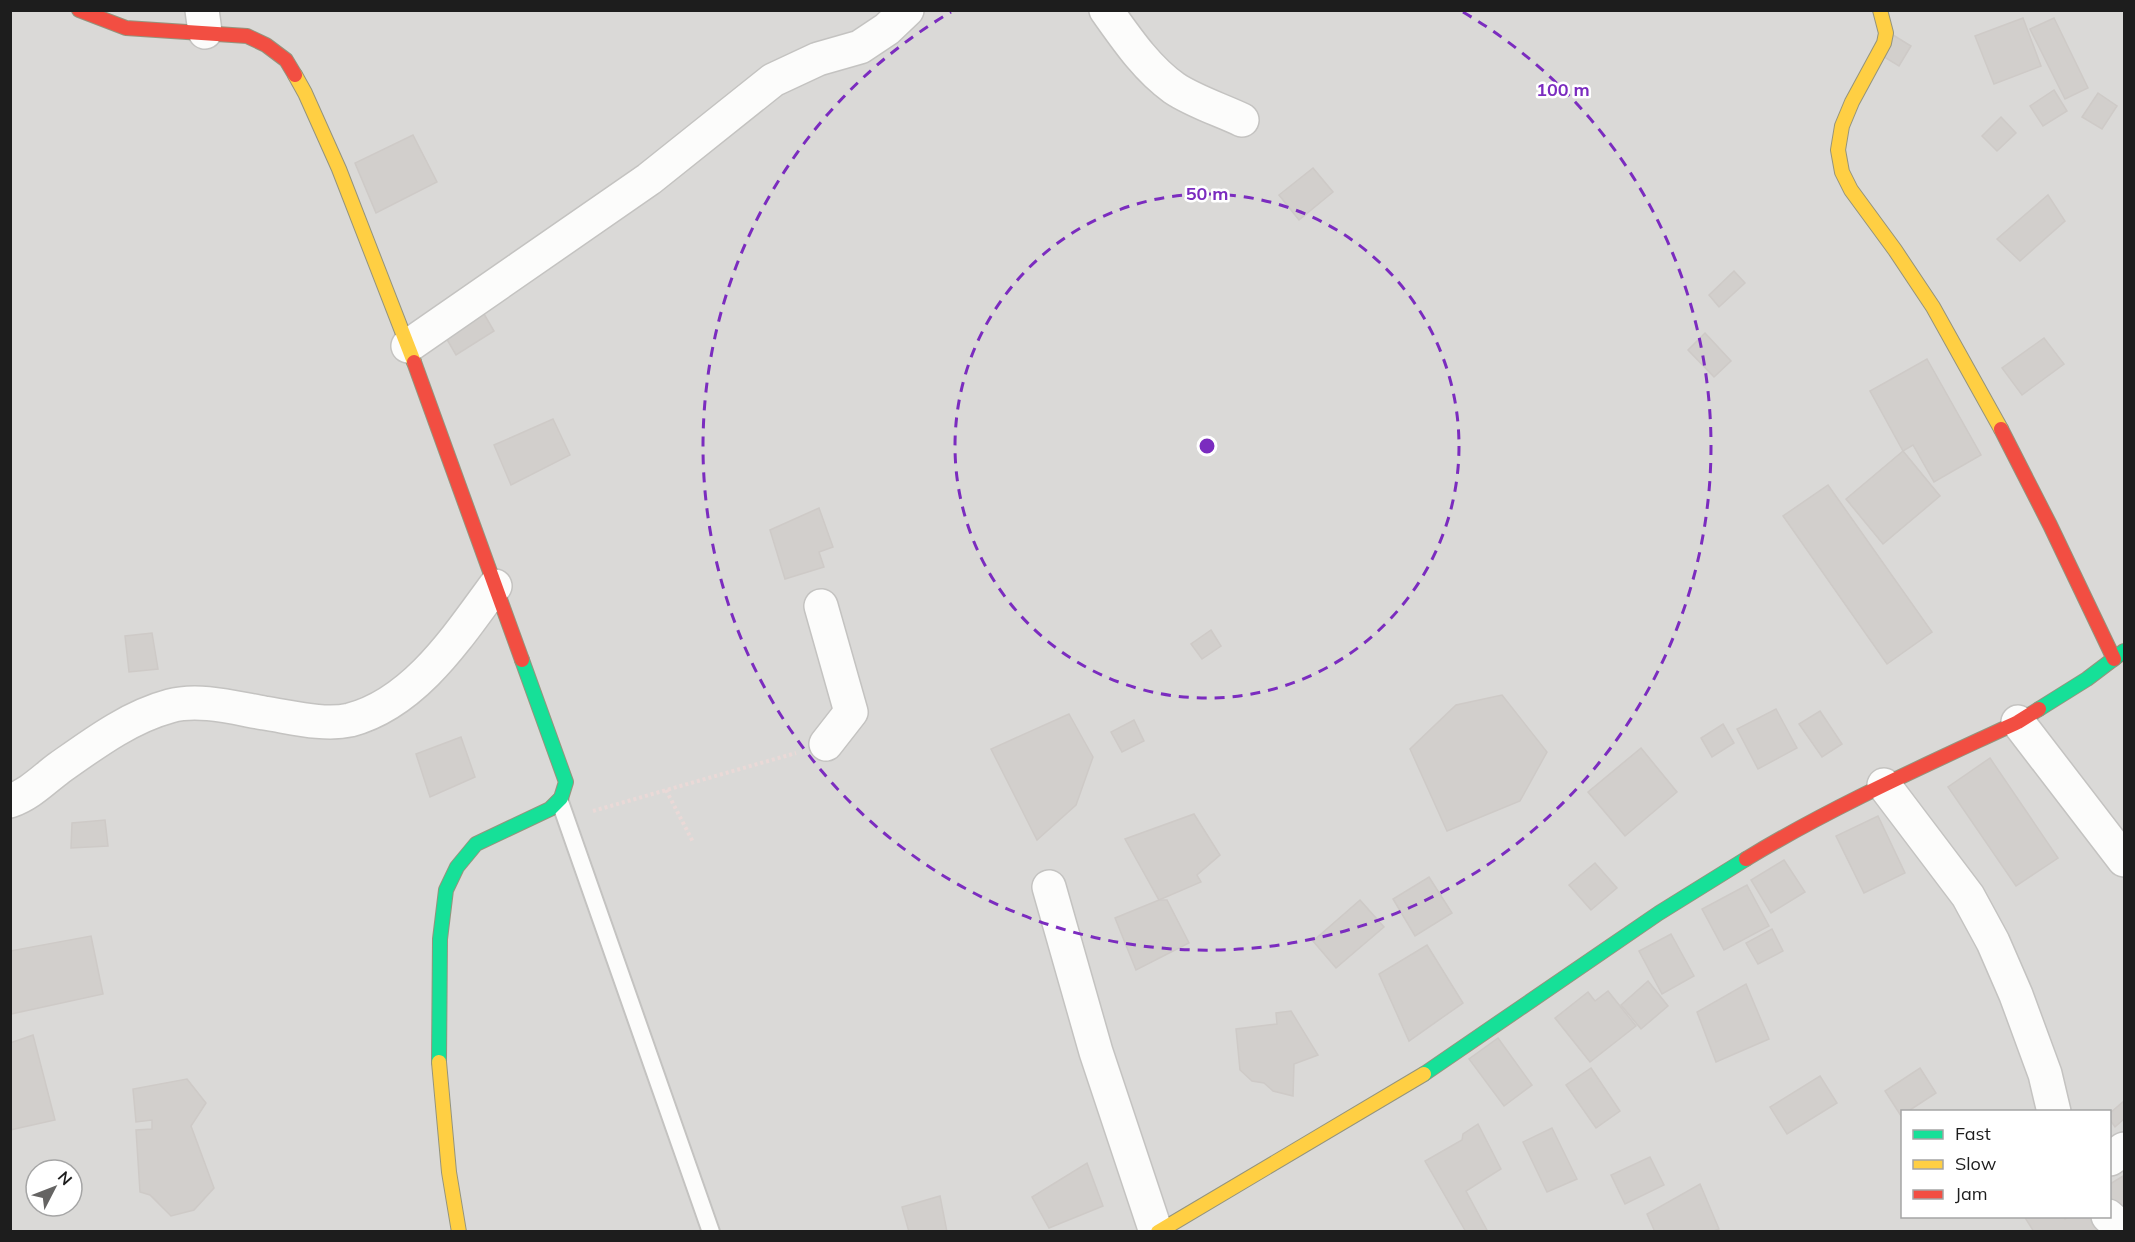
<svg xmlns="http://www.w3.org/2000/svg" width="2135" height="1242" font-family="Mulish,sans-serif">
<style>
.residential{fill:#dad9d7;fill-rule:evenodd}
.building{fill:#d2cfcc;stroke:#cecac7;stroke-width:1.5}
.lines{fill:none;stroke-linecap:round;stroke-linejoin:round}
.lane-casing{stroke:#c4c3c1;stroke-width:20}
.street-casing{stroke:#c4c3c1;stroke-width:36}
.fast-casing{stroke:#94947d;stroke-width:16}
.slow-casing{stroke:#94947d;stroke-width:16}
.jam-casing{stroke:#94947d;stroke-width:16}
.path{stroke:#ead9d7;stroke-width:4;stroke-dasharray:3 3;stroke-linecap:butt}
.lane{stroke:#fcfcfb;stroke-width:16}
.street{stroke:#fcfcfb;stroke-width:33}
.fast{stroke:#16e098;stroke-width:14}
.slow{stroke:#ffcf43;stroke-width:14}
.jam{stroke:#f24e42;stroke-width:14}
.ring{fill:none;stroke:#7b2cbf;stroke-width:3;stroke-dasharray:10 8}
.centre{fill:#7b2cbf;stroke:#fff;stroke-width:3}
.ring-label{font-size:18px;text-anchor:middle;font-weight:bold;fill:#7b2cbf;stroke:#fff;stroke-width:5;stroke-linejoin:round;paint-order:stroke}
</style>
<rect width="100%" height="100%" fill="#ebe9e5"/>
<path class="residential" d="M 10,11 L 2124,11 L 2124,1231 L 11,1231 ZM 1902,1112 L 2110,1112 L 2110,1216 L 1902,1216 ZM 36,1170 L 72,1170 L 72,1206 L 36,1206 Z"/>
<g class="building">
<polygon points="2023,18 2041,66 1994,84 1975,36"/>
<polygon points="2054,18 2088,88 2065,99 2030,29"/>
<polygon points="1893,35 1911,46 1899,66 1881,55"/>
<polygon points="2054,90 2067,111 2043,126 2030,106"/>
<polygon points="2098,93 2117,106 2102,129 2082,117"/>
<polygon points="2001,117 2016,133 1997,151 1982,136"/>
<polygon points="413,135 437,182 376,213 355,163"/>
<polygon points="1313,168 1333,192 1299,220 1279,195"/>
<polygon points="2048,195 2065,221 2020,261 1997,239"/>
<polygon points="1734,271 1745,283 1719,307 1709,295"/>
<polygon points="477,302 494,331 456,355 442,331"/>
<polygon points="1705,333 1731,361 1714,377 1688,350"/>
<polygon points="2044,338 2064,364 2022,395 2002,368"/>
<polygon points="1927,359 1981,455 1934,482 1913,445 1903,451 1870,391"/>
<polygon points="553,419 570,455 511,485 494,445"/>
<polygon points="1903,451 1940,496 1883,544 1846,499"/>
<polygon points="1828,485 1932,632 1887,664 1783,516"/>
<polygon points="819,508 833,547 819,552 824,567 785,579 770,530"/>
<polygon points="1211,630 1221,646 1202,659 1191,644"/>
<polygon points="152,633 158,669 129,672 125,636"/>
<polygon points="1502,695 1547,752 1520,801 1447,831 1410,749 1456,705"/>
<polygon points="1776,709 1797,748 1758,769 1737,729"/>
<polygon points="1820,711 1842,744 1822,757 1799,724"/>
<polygon points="1069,714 1093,757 1076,805 1037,840 991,749"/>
<polygon points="1134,720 1144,741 1122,752 1111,732"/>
<polygon points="1723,724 1734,743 1712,757 1701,738"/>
<polygon points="461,737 475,777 430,797 416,754"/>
<polygon points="1641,748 1677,792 1625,836 1588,792"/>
<polygon points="1990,758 2058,858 2016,886 1948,787"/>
<polygon points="1194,814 1220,855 1197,875 1201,882 1159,900 1125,839"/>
<polygon points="1878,816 1905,873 1864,893 1836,836"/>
<polygon points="105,820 108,846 71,848 72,823"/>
<polygon points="1784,860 1805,892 1771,913 1751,880"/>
<polygon points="1595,863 1617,888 1591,910 1569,885"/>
<polygon points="1429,877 1452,913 1415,936 1393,899"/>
<polygon points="1747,885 1769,926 1724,950 1702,909"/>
<polygon points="1159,900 1167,900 1189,943 1136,970 1115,918"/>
<polygon points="1360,900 1384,927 1336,968 1313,941"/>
<polygon points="1772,929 1783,951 1758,964 1746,943"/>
<polygon points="1671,934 1694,976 1662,994 1639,951"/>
<polygon points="91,936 103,994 11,1014 10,951"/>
<polygon points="1427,945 1463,1003 1409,1041 1379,974"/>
<polygon points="1648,981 1668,1006 1641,1029 1621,1005"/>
<polygon points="1746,984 1769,1039 1716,1062 1697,1012"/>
<polygon points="1608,991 1636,1026 1590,1062 1555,1018 1588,992 1595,1001"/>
<polygon points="1291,1011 1318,1055 1294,1064 1293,1096 1273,1091 1264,1083 1252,1081 1240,1070 1236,1029 1277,1024 1276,1013"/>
<polygon points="33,1035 55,1120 10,1130 10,1043"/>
<polygon points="1498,1038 1532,1085 1504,1106 1469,1059"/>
<polygon points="1591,1068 1620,1111 1596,1128 1566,1085"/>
<polygon points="1920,1068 1936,1093 1907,1112 1902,1112 1901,1116 1885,1091"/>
<polygon points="1820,1076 1837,1103 1787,1134 1770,1107"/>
<polygon points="187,1079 206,1103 191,1126 214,1188 194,1210 171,1216 150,1195 140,1192 136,1130 152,1129 152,1120 136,1122 133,1089"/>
<polygon points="2124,1101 2124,1119 2115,1127 2110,1120 2110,1113"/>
<polygon points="1478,1124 1501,1169 1466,1191 1488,1232 1466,1232 1425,1161 1462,1140 1463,1134"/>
<polygon points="1552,1128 1577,1179 1547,1192 1523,1142"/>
<polygon points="1650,1157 1664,1185 1625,1204 1611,1175"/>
<polygon points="1087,1163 1103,1206 1049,1228 1032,1197"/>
<polygon points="2123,1176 2124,1209 2110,1211 2110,1184"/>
<polygon points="1700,1184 1719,1229 1711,1232 1655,1232 1647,1214"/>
<polygon points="940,1196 947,1232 909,1232 902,1207"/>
<polygon points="2024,1216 2063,1216 2065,1219 2070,1216 2096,1216 2110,1232 2034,1232"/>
</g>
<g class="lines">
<defs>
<polyline id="lane" points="560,802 711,1232"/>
<g id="street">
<polyline points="202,10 205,32"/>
<path d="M 1106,10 C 1126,38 1146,68 1174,88 C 1193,101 1221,110 1242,120"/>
<polyline points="408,346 649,179 773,80 818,59 860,47 887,29 907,10"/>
<polyline points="821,606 851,712 826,744"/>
<polyline points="2018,722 2124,860"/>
<polyline points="1884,785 1968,896 1993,942 2016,995 2045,1074 2054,1112"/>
<path d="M 10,801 C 30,794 43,780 59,768 C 93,744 129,717 170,706 C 199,698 235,708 264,713 C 291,717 324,726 350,720 C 415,703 458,636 495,586"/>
<polyline points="1049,887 1096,1052 1156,1232"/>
<polyline points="2110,1159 2124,1149"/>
<polyline points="2108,1216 2124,1230"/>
</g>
<g id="fast">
<polyline points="2039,709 2087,679 2124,651"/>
<polyline points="439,1062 440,939 446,890 457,867 476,844 550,809 561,798 566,782 522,660"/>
<polyline points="1424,1074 1659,913 1746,859"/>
</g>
<g id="slow">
<polyline points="1880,10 1886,33 1884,43 1852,102 1842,126 1838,150 1842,172 1851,190 1895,250 1933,307 2001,429"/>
<polyline points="295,75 305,93 339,169 414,362"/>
<polyline points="439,1062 449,1172 459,1232"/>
<polyline points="1158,1232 1424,1074"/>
</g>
<g id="jam">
<polyline points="79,10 126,28 247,36 266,45 286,60 295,75"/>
<polyline points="414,362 522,660"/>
<polyline points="2001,429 2050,525 2114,659"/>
<path d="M 1746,859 C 1833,806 1926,765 2018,722 L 2039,709"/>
</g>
</defs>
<use href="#lane" class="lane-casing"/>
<use href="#street" class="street-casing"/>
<use href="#fast" class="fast-casing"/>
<use href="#slow" class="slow-casing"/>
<use href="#jam" class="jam-casing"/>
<g class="path">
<polyline points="666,790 693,842"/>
<polyline points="593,811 796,753"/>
</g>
<use href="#lane" class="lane"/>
<use href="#street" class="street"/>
<use href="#fast" class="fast"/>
<use href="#slow" class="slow"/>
<use href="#jam" class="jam"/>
</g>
<g class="ring">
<circle cx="1207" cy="446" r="252"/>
<path d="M1463 12A504 504 0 1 1 951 12"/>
</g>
<circle cx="1207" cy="446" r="9" class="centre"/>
<g class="ring-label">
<text x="1563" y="96">100 m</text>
<text x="1207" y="200">50 m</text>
</g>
<rect width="2135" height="1242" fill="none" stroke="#1d1d1d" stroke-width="24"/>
<rect x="1901" y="1110" width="210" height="108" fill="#ffffff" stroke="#a5a5a5" stroke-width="1.5"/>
<rect x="1913" y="1130" width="30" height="9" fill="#16e098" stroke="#a5a5a5" stroke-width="1.5"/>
<text x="1955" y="1140" font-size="18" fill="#1d1d1d">Fast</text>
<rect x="1913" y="1160" width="30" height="9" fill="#ffcf43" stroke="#a5a5a5" stroke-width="1.5"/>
<text x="1955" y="1170" font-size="18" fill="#1d1d1d">Slow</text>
<rect x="1913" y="1190" width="30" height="9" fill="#f24e42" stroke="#a5a5a5" stroke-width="1.5"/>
<text x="1955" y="1200" font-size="18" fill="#1d1d1d">Jam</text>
<g transform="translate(54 1188) rotate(48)"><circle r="28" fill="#ffffff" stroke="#a5a5a5" stroke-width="1.5"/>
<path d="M0-4.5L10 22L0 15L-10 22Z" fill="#656463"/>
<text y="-9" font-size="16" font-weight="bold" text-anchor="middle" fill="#1d1d1d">N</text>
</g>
</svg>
